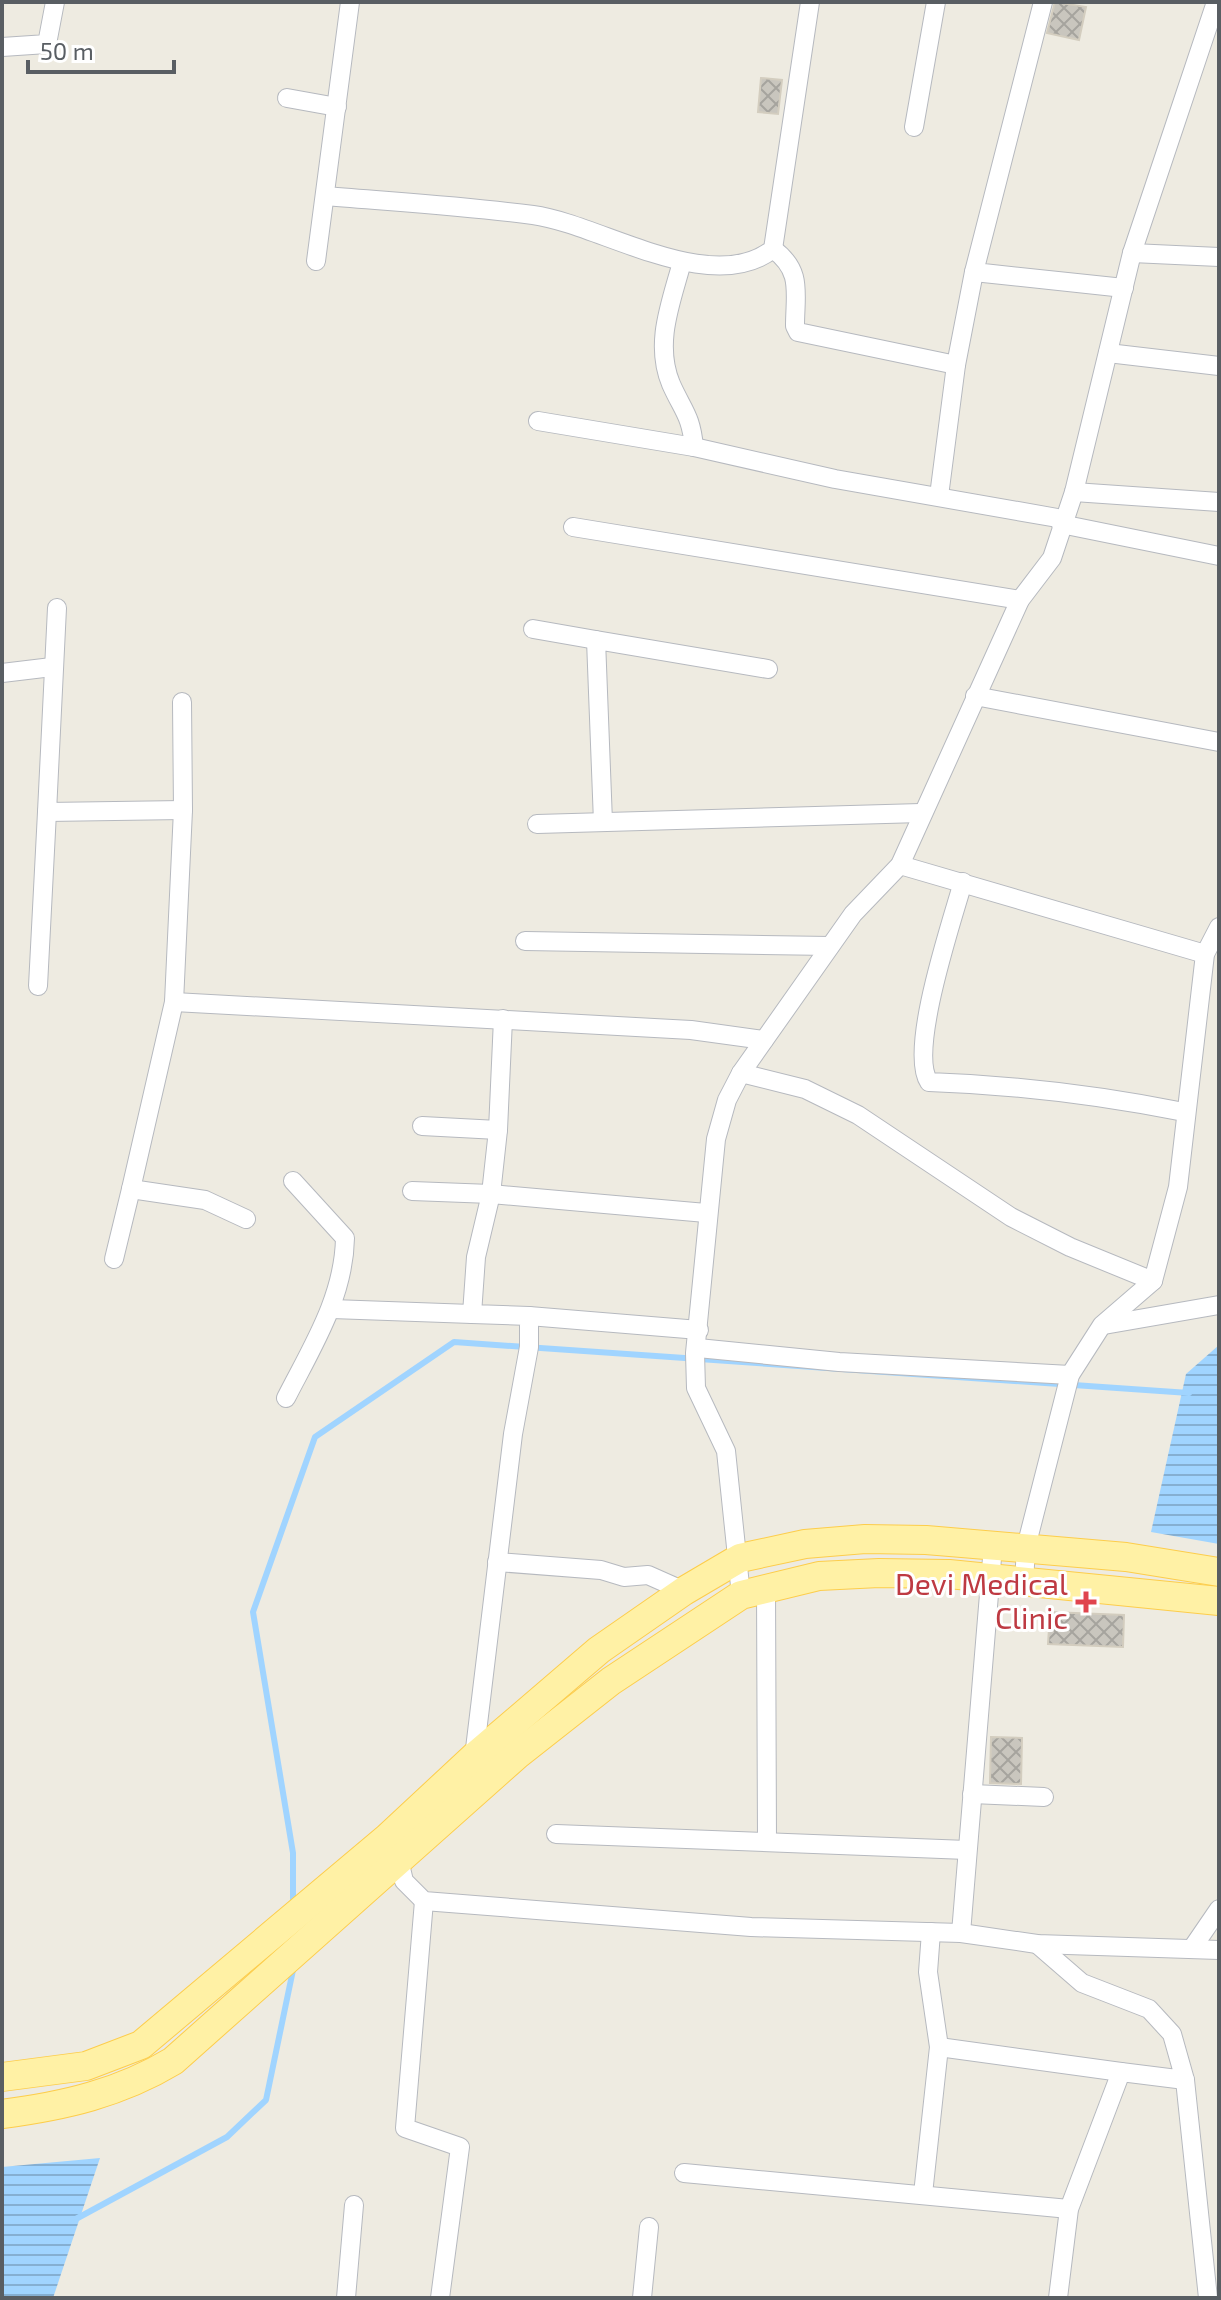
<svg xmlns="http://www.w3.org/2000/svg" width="1221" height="2300" font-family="'Exo 2',sans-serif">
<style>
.water{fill:url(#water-rules)}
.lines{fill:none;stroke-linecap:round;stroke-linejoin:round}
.stream{stroke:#a0d4ff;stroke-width:6}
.building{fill:url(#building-cross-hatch);stroke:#d3cdbf;stroke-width:2}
.minor-casing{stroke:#b6b9bf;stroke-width:20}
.primary-casing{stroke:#fdcd4b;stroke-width:30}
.minor{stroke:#fff;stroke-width:18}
.primary{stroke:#fff1a5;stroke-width:28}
.health-dot{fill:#e0444e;stroke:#fff;stroke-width:3}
.labels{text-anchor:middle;stroke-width:6;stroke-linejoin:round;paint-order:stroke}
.health-label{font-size:30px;fill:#be3a42;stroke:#fff;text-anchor:end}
</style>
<defs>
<pattern id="water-rules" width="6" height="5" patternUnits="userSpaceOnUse" patternTransform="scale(2)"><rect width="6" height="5" fill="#a0d4ff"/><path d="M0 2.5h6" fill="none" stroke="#85afd2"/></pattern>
<pattern id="building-cross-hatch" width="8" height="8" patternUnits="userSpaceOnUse" patternTransform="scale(2)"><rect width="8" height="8" fill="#c9c6be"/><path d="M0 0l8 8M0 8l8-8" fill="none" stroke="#a6a49e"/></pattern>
</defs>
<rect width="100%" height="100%" fill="#eeebe1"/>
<g class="water">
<polygon points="1219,1345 1219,1544 1151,1532 1186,1374"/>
<polygon points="100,2158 53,2298 2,2298 2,2167"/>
</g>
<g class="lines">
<g class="stream">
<polyline points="293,1907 293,1853 253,1612 315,1437 454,1342 1189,1393"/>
<polyline points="74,2220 227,2137 266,2100 293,1970"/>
</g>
</g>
<g class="building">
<polygon points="1055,2 1086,7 1079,40 1047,33"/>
<polygon points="761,78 782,80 778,114 758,112"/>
<polygon points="1050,1612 1124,1615 1123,1647 1048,1644"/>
<polygon points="991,1737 1022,1738 1021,1784 990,1783"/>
</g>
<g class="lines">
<defs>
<g id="minor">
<polyline points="1043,2 974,272 1124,288"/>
<polyline points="2,47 47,44 55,2"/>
<polyline points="287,98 337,107"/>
<polyline points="914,127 936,2"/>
<path d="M 326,196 C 395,202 464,206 533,215 C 600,224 711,298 773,249 L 810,2"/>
<path d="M 773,249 C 803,271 795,293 795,326 L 798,332 L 956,365"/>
<polyline points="1132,253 1219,257"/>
<polyline points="316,261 350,2"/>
<path d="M 682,262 C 671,303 654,343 671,384 C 683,411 691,415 694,447"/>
<polyline points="1108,353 1219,366"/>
<polyline points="538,421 694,447 835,479 1063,519"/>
<polyline points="1074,492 1219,502"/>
<polyline points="939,496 956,365 974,272"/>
<polyline points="1061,524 1219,556"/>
<polyline points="573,527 1020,600"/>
<polyline points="57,608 47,812 183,810"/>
<polyline points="533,629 596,640"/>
<polyline points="2,673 52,667"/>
<polyline points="975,696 1219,742"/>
<polyline points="182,702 183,810 174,1002 131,1189 205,1200 246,1219"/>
<polyline points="603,822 596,640 768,669"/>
<polyline points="537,824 921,813"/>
<polyline points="900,865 1205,954"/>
<path d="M 963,882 C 952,921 908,1051 929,1082 C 1016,1085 1099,1095 1184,1112"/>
<polyline points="525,941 830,946"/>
<polyline points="38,986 47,812"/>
<polyline points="174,1002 691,1030 764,1040"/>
<polyline points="741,1073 805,1089 858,1115 1011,1217 1070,1247 1153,1281"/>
<polyline points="422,1126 498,1130"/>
<polyline points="412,1191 491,1194 706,1213"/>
<polyline points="114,1259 131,1189"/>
<polyline points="332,1309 472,1314"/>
<polyline points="529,1316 699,1330"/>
<polyline points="1104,1325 1219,1305"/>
<polyline points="698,1348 839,1362 1070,1375"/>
<path d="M 286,1398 C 312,1347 344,1297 345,1238 L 293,1181"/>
<polyline points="497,1562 601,1570 624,1577 648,1575 684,1591"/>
<polyline points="1024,1583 1026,1547 1070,1375 1102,1325 1153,1281 1178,1187 1205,954 1219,927"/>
<polyline points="766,1587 767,1841"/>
<polyline points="741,1595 726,1451 696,1388 695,1353 716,1139 727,1100 741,1073 853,914 900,865 1020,600 1052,558 1074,492 1132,253 1216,2"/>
<polyline points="474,1757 513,1434 529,1347 529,1316 472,1314 476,1257 491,1194 498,1130 503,1019"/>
<polyline points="972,1794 1044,1797"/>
<polyline points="556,1834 967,1850"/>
<polyline points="399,1860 404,1881 424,1901 751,1927 961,1933 1037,1944 1219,1950"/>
<polyline points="424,1901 405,2128 460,2147 440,2298"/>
<polyline points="961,1933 993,1546"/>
<polyline points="1037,1944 1082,1983 1149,2009 1172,2034 1185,2080 1121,2072 1069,2209 1058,2298"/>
<polyline points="1193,1947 1219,1909"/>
<polyline points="939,2047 1121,2072"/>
<polyline points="1185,2080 1208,2298"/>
<polyline points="684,2173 1069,2209"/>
<polyline points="923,2194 939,2047 928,1972 931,1932"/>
<polyline points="346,2298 354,2205"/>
<polyline points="642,2298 649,2227"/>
</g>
<g id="primary">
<polyline points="2,2077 86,2066 141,2045 387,1838 474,1757 599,1650 684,1591 740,1558 805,1544 865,1539 926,1540 1126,1557 1219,1572"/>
<path d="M 2,2114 C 64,2106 120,2093 173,2061 L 517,1755 L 611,1681 L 741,1595 L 819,1576 L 879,1573 L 949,1574 L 1219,1601"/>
</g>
</defs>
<use href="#minor" class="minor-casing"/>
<use href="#primary" class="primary-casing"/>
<use href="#minor" class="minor"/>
<use href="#primary" class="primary"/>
</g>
<path class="health-dot" d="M1082 1590h8v8h8v8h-8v8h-8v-8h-8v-8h8z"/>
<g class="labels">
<g class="health-label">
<text x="1068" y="1595">Devi Medical<tspan x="1068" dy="34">Clinic</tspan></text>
</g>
</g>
<rect width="1221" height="2300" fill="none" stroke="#595e63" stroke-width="8"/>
<path d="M28 60v12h146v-12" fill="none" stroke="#595e63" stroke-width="4"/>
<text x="40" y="60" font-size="24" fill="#595e63" stroke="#ffffff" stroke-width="6" paint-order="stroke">50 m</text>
</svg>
